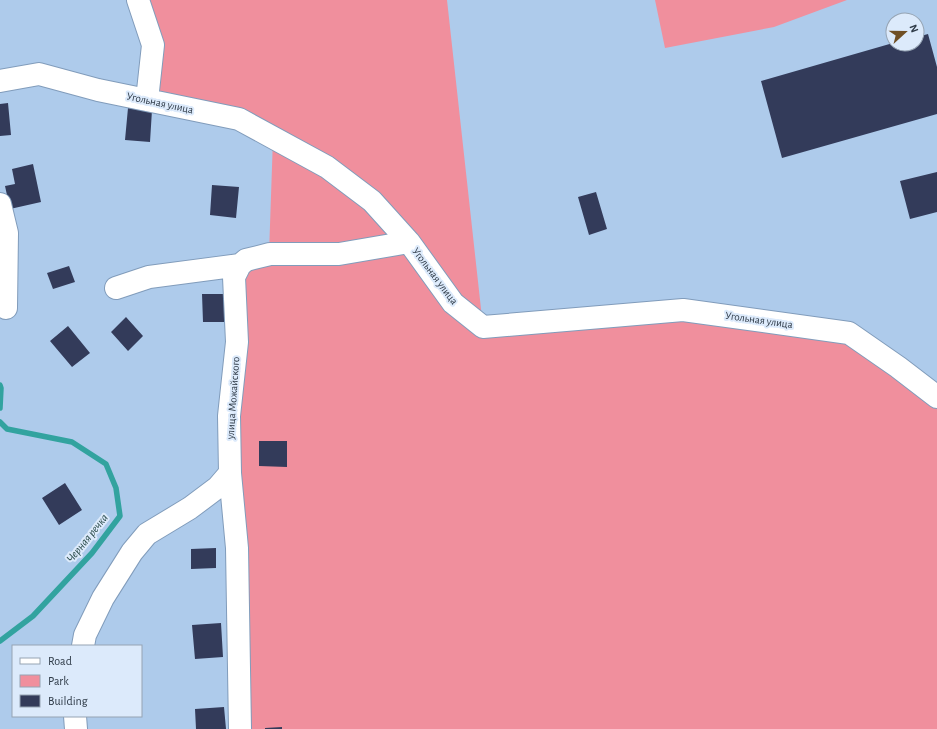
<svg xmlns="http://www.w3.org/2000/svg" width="937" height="729" font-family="'Alegreya Sans',sans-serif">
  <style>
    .green { fill: #f08f9d }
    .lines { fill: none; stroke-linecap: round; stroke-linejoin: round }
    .stream { stroke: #32a39f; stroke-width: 5.5 }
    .building { fill: #333b5a }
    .minor-casing { stroke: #819cbb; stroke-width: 24 }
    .minor { stroke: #fff; stroke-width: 22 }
    .labels { text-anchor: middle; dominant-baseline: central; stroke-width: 4; stroke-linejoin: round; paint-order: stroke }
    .street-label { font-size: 11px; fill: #2e3a47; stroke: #dceafb }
    .water-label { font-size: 12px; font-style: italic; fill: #294a48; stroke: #dceafb }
  </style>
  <rect width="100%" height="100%" fill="#aecbeb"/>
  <path class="green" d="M138 0H447L483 327 683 310 849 333 937 397V729H240L234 277 269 254 273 138 147 100Z
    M655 0H847L774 27 665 48Z"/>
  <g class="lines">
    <path class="stream" d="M0 385 1 388 0 408
      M0 422 7 429 72 442 106 464 116 488 120 516 92 553 33 616 0 641"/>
  </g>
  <path class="building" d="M928 34 937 67V114L782 158 761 81 893 43 917 44V37Z
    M8 103 11 135 0 136V104Z
    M128 108 152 110 150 142 125 140Z
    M33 164 41 202 10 209 5 186 15 184 12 169Z
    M937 172V212L910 219 900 181Z
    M212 185 239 187 236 218 210 215Z
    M596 192 607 229 589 235 578 197Z
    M69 266 75 282 53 289 47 273Z
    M202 294H224V322H203Z
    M126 317 143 336 128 351 111 332Z
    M68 326 90 353 72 367 50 341Z
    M259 441H287V467L259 466Z
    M65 483 82 510 59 525 42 498Z
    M216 548V568L191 569V549Z
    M221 623 223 657 195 659 192 625Z
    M224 707 226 729H196L195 709Z
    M282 727V729H265V728Z"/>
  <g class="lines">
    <g class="minor-casing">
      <path id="minor" d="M138 0 153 45 147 100
        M0 81 39 74 98 90 239 119 327 167 372 201 409 242 453 303 483 327 683 310 849 333 898 367 937 397
        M0 204 7 233 6 308
        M116 288 149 277 240 265
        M83 646 85 635 103 598 132 552 147 534 190 508 218 487 230 473
        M75 716 76 729
        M240 729 237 548 230 473 229 416 237 342 234 277 240 265 246 260 270 254H339L409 242"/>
    </g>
    <use href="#minor" class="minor"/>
  </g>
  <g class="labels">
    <g class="street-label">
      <text transform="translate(160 103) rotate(12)">Угольная улица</text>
      <text transform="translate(435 276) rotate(53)">Угольная улица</text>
      <text transform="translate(759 320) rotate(8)">Угольная улица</text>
      <text transform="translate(233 398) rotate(-86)">улица Можайского</text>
    </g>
    <g class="water-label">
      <text transform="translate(87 538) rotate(-51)">Черная речка</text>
    </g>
  </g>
  <rect x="12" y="645" width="130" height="72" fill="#dceafb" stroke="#96a4b3"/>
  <rect x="20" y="658" width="20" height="6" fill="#ffffff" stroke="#96a4b3"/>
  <text x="48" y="665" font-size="12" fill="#2e3a47">Road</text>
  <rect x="20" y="675" width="20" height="12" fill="#f08f9d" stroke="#96a4b3"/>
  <text x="48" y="685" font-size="12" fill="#2e3a47">Park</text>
  <rect x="20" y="695" width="20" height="12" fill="#333b5a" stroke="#96a4b3"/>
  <text x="48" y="705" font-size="12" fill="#2e3a47">Building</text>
  <g transform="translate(905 32) rotate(69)"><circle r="19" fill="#dceafb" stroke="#96a4b3"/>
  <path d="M0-3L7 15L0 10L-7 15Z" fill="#6f4f25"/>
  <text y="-6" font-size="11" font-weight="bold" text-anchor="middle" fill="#2e3a47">N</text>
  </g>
</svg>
